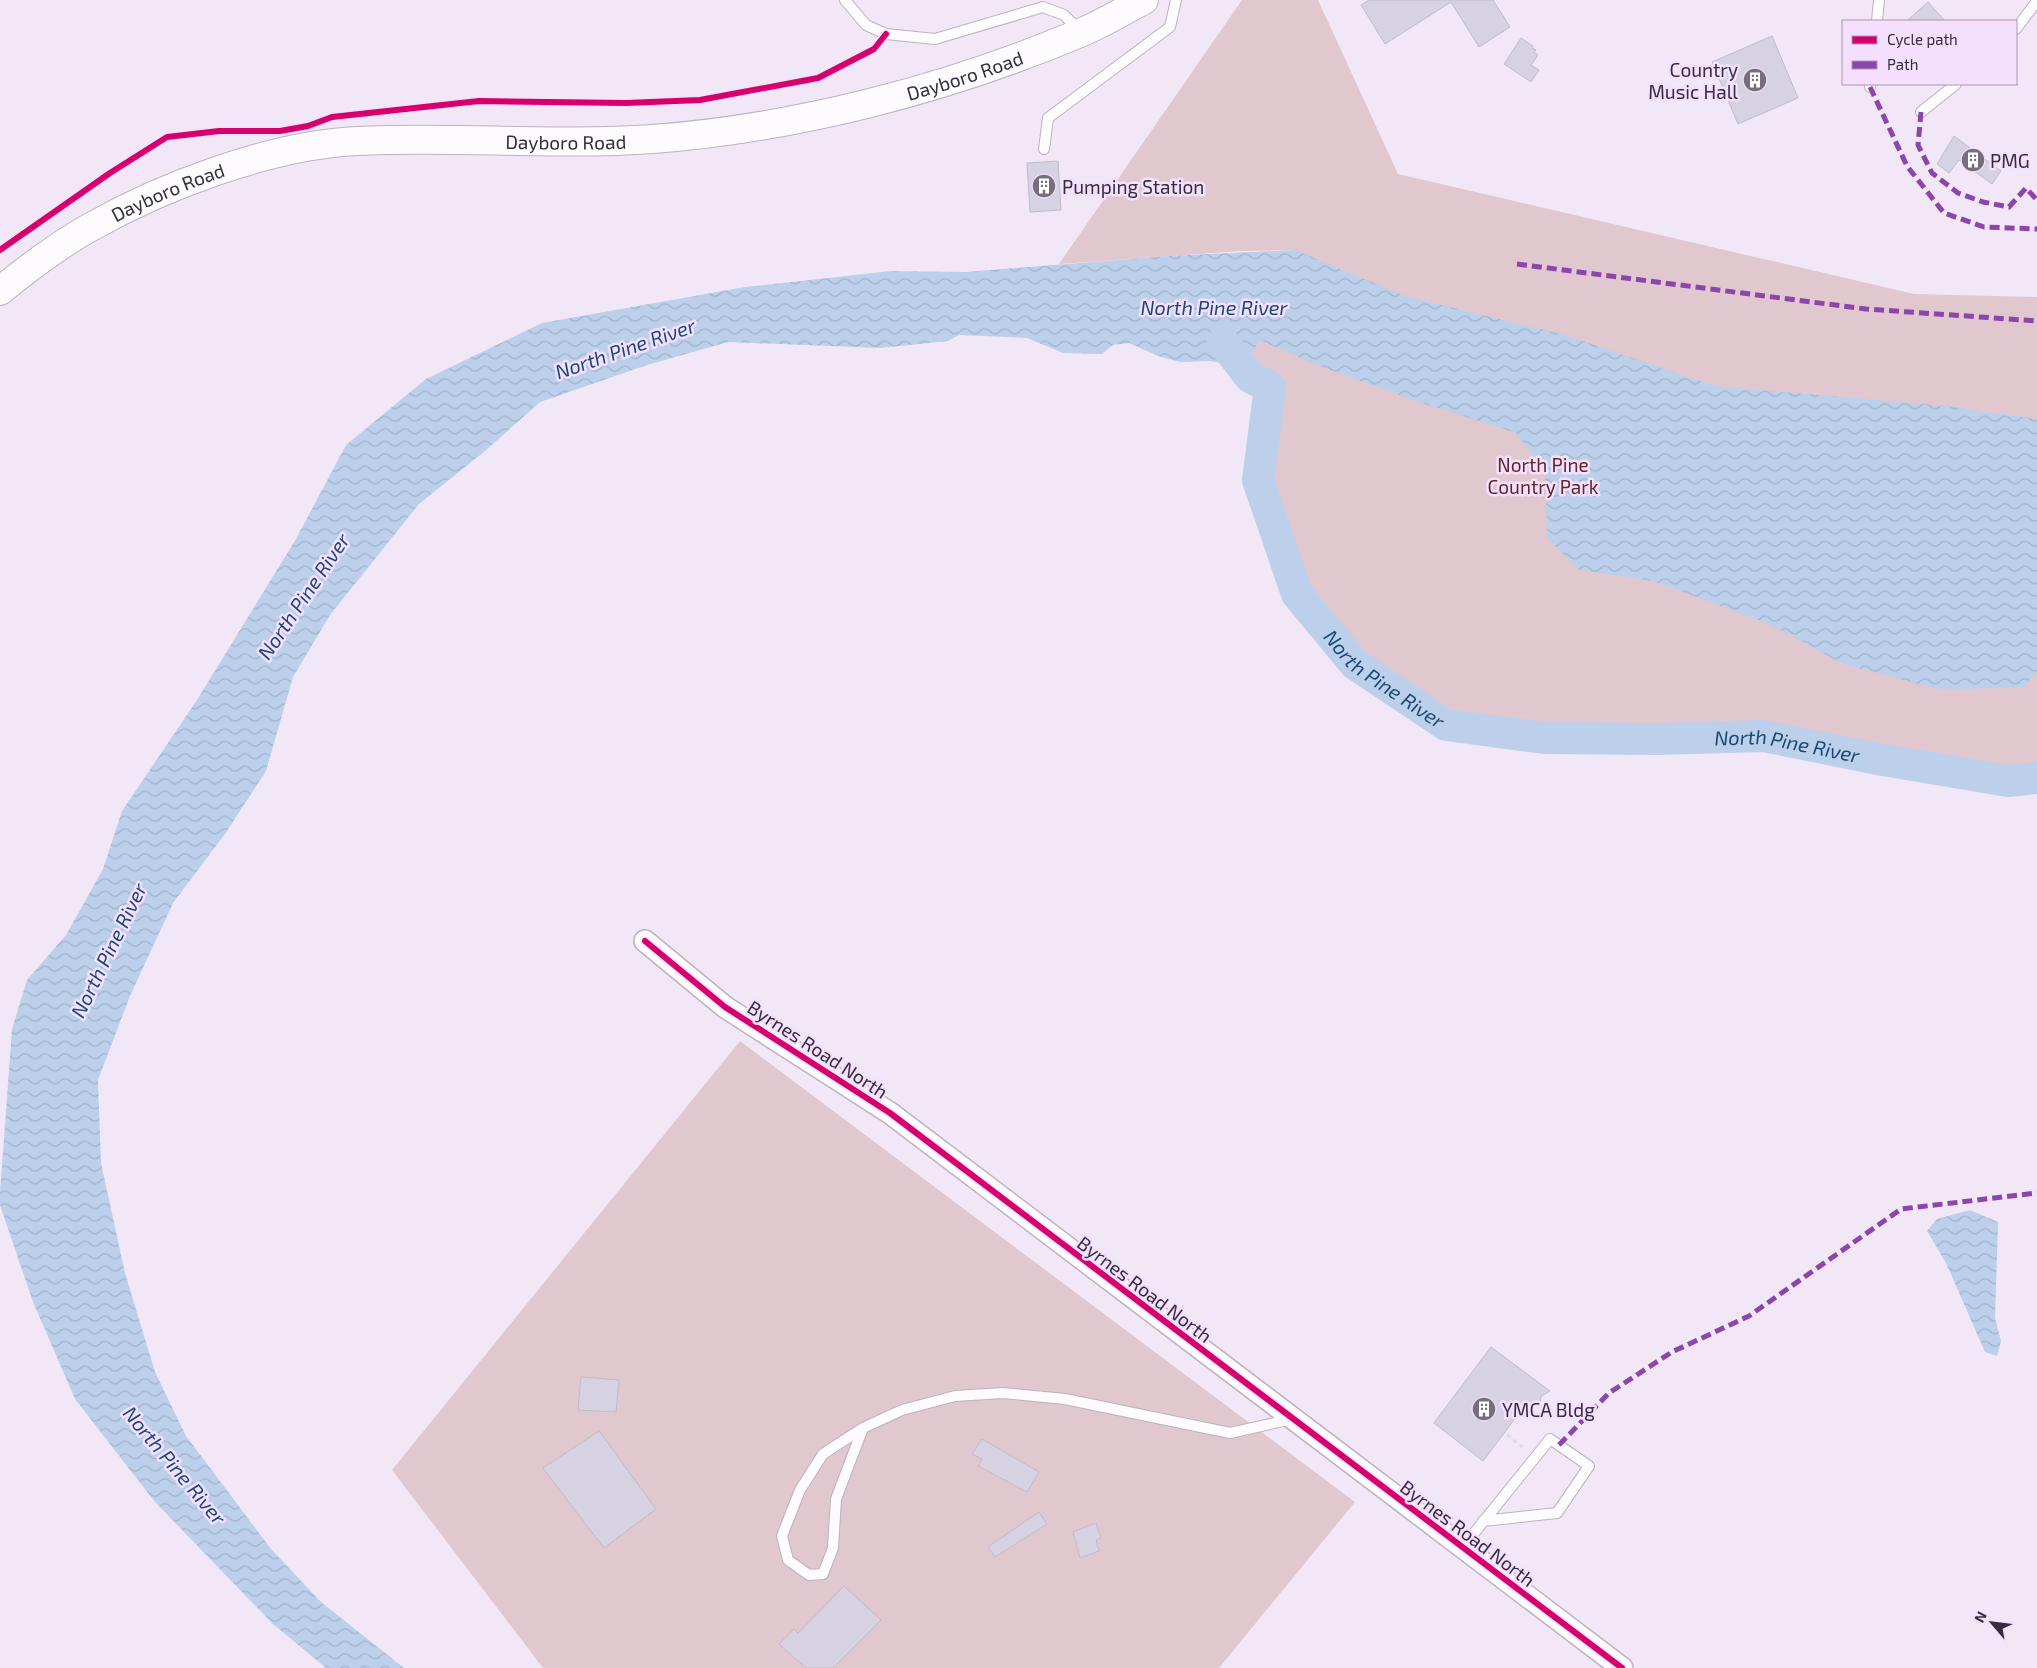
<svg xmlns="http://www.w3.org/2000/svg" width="2037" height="1668" font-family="'Exo 2',sans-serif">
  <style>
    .green { fill: #e1c8ce }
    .water { fill: url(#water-waves) }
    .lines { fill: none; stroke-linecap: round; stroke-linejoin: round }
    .river { stroke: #bcd0eb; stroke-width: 32 }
    .building { fill: #d6d2e2; stroke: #c0bcc9 }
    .service-casing { stroke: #bbb3bf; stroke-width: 12 }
    .minor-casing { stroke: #bbb3bf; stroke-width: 24 }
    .primary-casing { stroke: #bbb3bf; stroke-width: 30 }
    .path { stroke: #dedadf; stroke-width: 3; stroke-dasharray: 4 4; stroke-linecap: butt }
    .service { stroke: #fdfbfe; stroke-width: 10 }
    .minor { stroke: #fdfbfe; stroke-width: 21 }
    .primary { stroke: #fdfbfe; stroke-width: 28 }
    .quiet { stroke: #8e44ad; stroke-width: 5; stroke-dasharray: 10 5; stroke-linecap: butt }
    .cycleway-casing { stroke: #f4e0fe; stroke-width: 9 }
    .cycleway { stroke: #d6006c; stroke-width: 6 }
    .labels { text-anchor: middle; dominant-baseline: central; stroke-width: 5; stroke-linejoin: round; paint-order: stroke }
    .poi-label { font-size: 19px; fill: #352d39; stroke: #f4e0fe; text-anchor: start }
    .street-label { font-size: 19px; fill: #352d39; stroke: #f4e0fe }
    .park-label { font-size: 19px; fill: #622627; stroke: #f4e0fe }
    .water-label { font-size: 20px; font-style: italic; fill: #194a73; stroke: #f4e0fe }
  </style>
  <defs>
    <pattern id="water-waves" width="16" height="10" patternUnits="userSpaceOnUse" patternTransform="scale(1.25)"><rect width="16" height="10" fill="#bcd0eb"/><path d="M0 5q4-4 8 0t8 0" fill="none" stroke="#a2b3ca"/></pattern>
  </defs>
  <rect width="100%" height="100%" fill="#f2e7f7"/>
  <path class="green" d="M1242 0H1318L1398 174 1914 294 2037 297V778L2008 781 1883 760 1764 736 1657 739 1545 738 1446 725 1355 664 1297 594 1258 480 1270 387 1250 377 1240 363 1295 250 1241 251 1059 264Z
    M740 1041 1355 1502 1219 1668H543L392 1470Z"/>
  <path class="water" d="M1295 250 1405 296 1565 335 1715 386 1947 406 2037 419V671L2024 687 1942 690 1843 664 1769 624 1653 581 1579 570 1547 538 1545 474 1516 433 1419 402 1311 363 1260 340 1247 360 1250 377 1230 364 1209 361 1180 362 1158 356 1129 343 1113 345 1102 354 1063 353 1027 338 959 335 948 341 880 348 728 342 647 365 540 402 485 451 419 504 330 615 293 677 266 771 225 834 173 903 130 996 98 1080 101 1163 125 1273 155 1372 186 1436 271 1549 321 1602 404 1668H326L273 1624 155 1502 75 1399 33 1302 0 1205V1193L12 1029 27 980 66 935 103 869 122 811 197 700 296 539 346 445 426 379 542 323 745 287 891 271 965 272 1168 256Z
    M1970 1210 1998 1222 1995 1318 2001 1341 1997 1356 1985 1352 1946 1263 1927 1231 1937 1219Z"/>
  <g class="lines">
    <path class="river" id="s1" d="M1223 342 1250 377 1270 387 1258 480 1297 594 1355 664 1446 725 1545 738 1657 739 1764 736 1883 760 2008 781 2037 778"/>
  </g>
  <path class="building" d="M1369 0H1493L1510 27 1479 47 1451 2 1385 44 1361 5Z
    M1928 2 1945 21H1907Z
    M1772 36 1798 98 1738 124 1712 62Z
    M1521 38 1533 46 1532 48 1536 50 1534 52 1538 55 1531 65 1539 70 1531 82 1504 64Z
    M1954 136 2001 171 1992 184 1959 160 1949 173 1937 164Z
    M1058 161 1061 210 1030 212 1027 163Z
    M1491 1347 1550 1391 1541 1396 1540 1407 1526 1404 1483 1461 1434 1423Z
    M581 1377 619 1380 616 1412 578 1410Z
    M599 1431 656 1509 604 1548 543 1468Z
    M982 1439 1039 1472 1027 1492 978 1466 982 1459 972 1454Z
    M1039 1512 1047 1524 995 1557 988 1547Z
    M1096 1523 1101 1538 1096 1540 1099 1551 1080 1558 1073 1532Z
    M844 1586 881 1620 833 1668H806L779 1644 794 1629 798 1633Z"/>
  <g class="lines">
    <g class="service-casing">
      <path id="service" d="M845 0 866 25 886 34 935 39 1043 7 1064 15 1079 30
        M1877 21 1879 0
        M2016 29 2037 1
        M1870 87V84
        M1921 112 1956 84
        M1044 149 1048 118 1170 27 1176 0
        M863 1428 836 1499 833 1548 823 1574 809 1575 788 1560 782 1536 800 1490 823 1454 863 1428 902 1410 955 1396 1003 1393 1065 1399 1230 1433 1292 1419
        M1462 1548 1550 1439 1589 1466 1557 1513 1483 1521"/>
    </g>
    <g class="minor-casing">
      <path id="minor" d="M645 941 725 1007 890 1113 1622 1668"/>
    </g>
    <g class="primary-casing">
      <g id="primary">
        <path id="s2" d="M0 291C28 268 57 246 89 228 163 186 271 145 357 141 456 136 555 146 653 139 797 128 947 89 1080 33 1102 24 1123 11 1144 0"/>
      </g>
    </g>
    <path class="path" d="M1507 1435 1525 1449"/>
    <use href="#service" class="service"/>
    <use href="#minor" class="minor"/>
    <use href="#primary" class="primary"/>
    <path class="quiet" d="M1870 87 1907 166 1944 213 1984 227 2037 229
      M1921 112 1918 145 1932 173 1958 193 1983 202 2009 207 2026 188 2037 200
      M1517 264 1866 309 2037 321
      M1559 1445 1609 1393 1672 1352 1749 1316 1901 1209 2037 1193"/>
    <g class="cycleway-casing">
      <path id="cycleway" d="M0 250 110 173 167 137 219 131H280L308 126 332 117 479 101 626 103 700 100 818 78 874 49 886 34
        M645 941 725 1007 890 1113 1622 1668"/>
    </g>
    <use href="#cycleway" class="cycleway"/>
  </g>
  <defs>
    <g id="building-disc" transform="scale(1.25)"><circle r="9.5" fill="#776e7c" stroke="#f4e0fe"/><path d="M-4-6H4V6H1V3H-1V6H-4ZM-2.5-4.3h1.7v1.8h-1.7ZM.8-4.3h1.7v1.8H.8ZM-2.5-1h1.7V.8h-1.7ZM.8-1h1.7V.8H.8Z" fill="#fff"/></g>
  </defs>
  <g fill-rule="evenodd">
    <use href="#building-disc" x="1755" y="80"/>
    <use href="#building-disc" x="1973" y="160"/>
    <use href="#building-disc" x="1044" y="186"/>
    <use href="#building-disc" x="1484" y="1409"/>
  </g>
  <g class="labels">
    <g class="poi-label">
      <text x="1738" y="69" text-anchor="end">Country<tspan x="1738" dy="22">Music Hall</tspan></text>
      <text x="1990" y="160">PMG</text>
      <text x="1062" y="186">Pumping Station</text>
      <text x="1502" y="1409">YMCA Bldg</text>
    </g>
    <g class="street-label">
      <text stroke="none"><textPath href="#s2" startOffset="1008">Dayboro Road</textPath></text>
      <text stroke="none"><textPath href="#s2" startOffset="602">Dayboro Road</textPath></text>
      <text stroke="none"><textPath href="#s2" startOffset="196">Dayboro Road</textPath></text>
      <text transform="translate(818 1049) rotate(33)">Byrnes Road North</text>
      <text transform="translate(1145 1289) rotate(37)">Byrnes Road North</text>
      <text transform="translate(1468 1533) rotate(37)">Byrnes Road North</text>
    </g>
    <g class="park-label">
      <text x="1543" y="464">North Pine<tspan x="1543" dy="22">Country Park</tspan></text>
    </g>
    <g class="water-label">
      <text x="1214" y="307">North Pine River</text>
      <text transform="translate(625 348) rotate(-19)">North Pine River</text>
      <text transform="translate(303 596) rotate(-56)">North Pine River</text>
      <text stroke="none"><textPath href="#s1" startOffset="404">North Pine River</textPath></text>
      <text stroke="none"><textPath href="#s1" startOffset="824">North Pine River</textPath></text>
      <text transform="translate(108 950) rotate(-64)">North Pine River</text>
      <text transform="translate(175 1465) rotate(50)">North Pine River</text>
    </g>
  </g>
  <rect x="1842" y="20" width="175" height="65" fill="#f4e0fe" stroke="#a898af"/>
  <rect x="1852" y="36" width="25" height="8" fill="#d6006c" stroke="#a898af"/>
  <text x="1887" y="45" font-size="15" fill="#352d39">Cycle path</text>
  <rect x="1852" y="61" width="25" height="8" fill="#8e44ad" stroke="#a898af"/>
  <text x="1887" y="70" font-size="15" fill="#352d39">Path</text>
  <g transform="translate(1992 1623) rotate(298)" stroke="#f4e0fe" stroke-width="4" paint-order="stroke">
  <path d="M0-4L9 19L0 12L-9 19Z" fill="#352d39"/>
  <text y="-8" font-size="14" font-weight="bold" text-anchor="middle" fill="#352d39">N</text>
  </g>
</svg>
